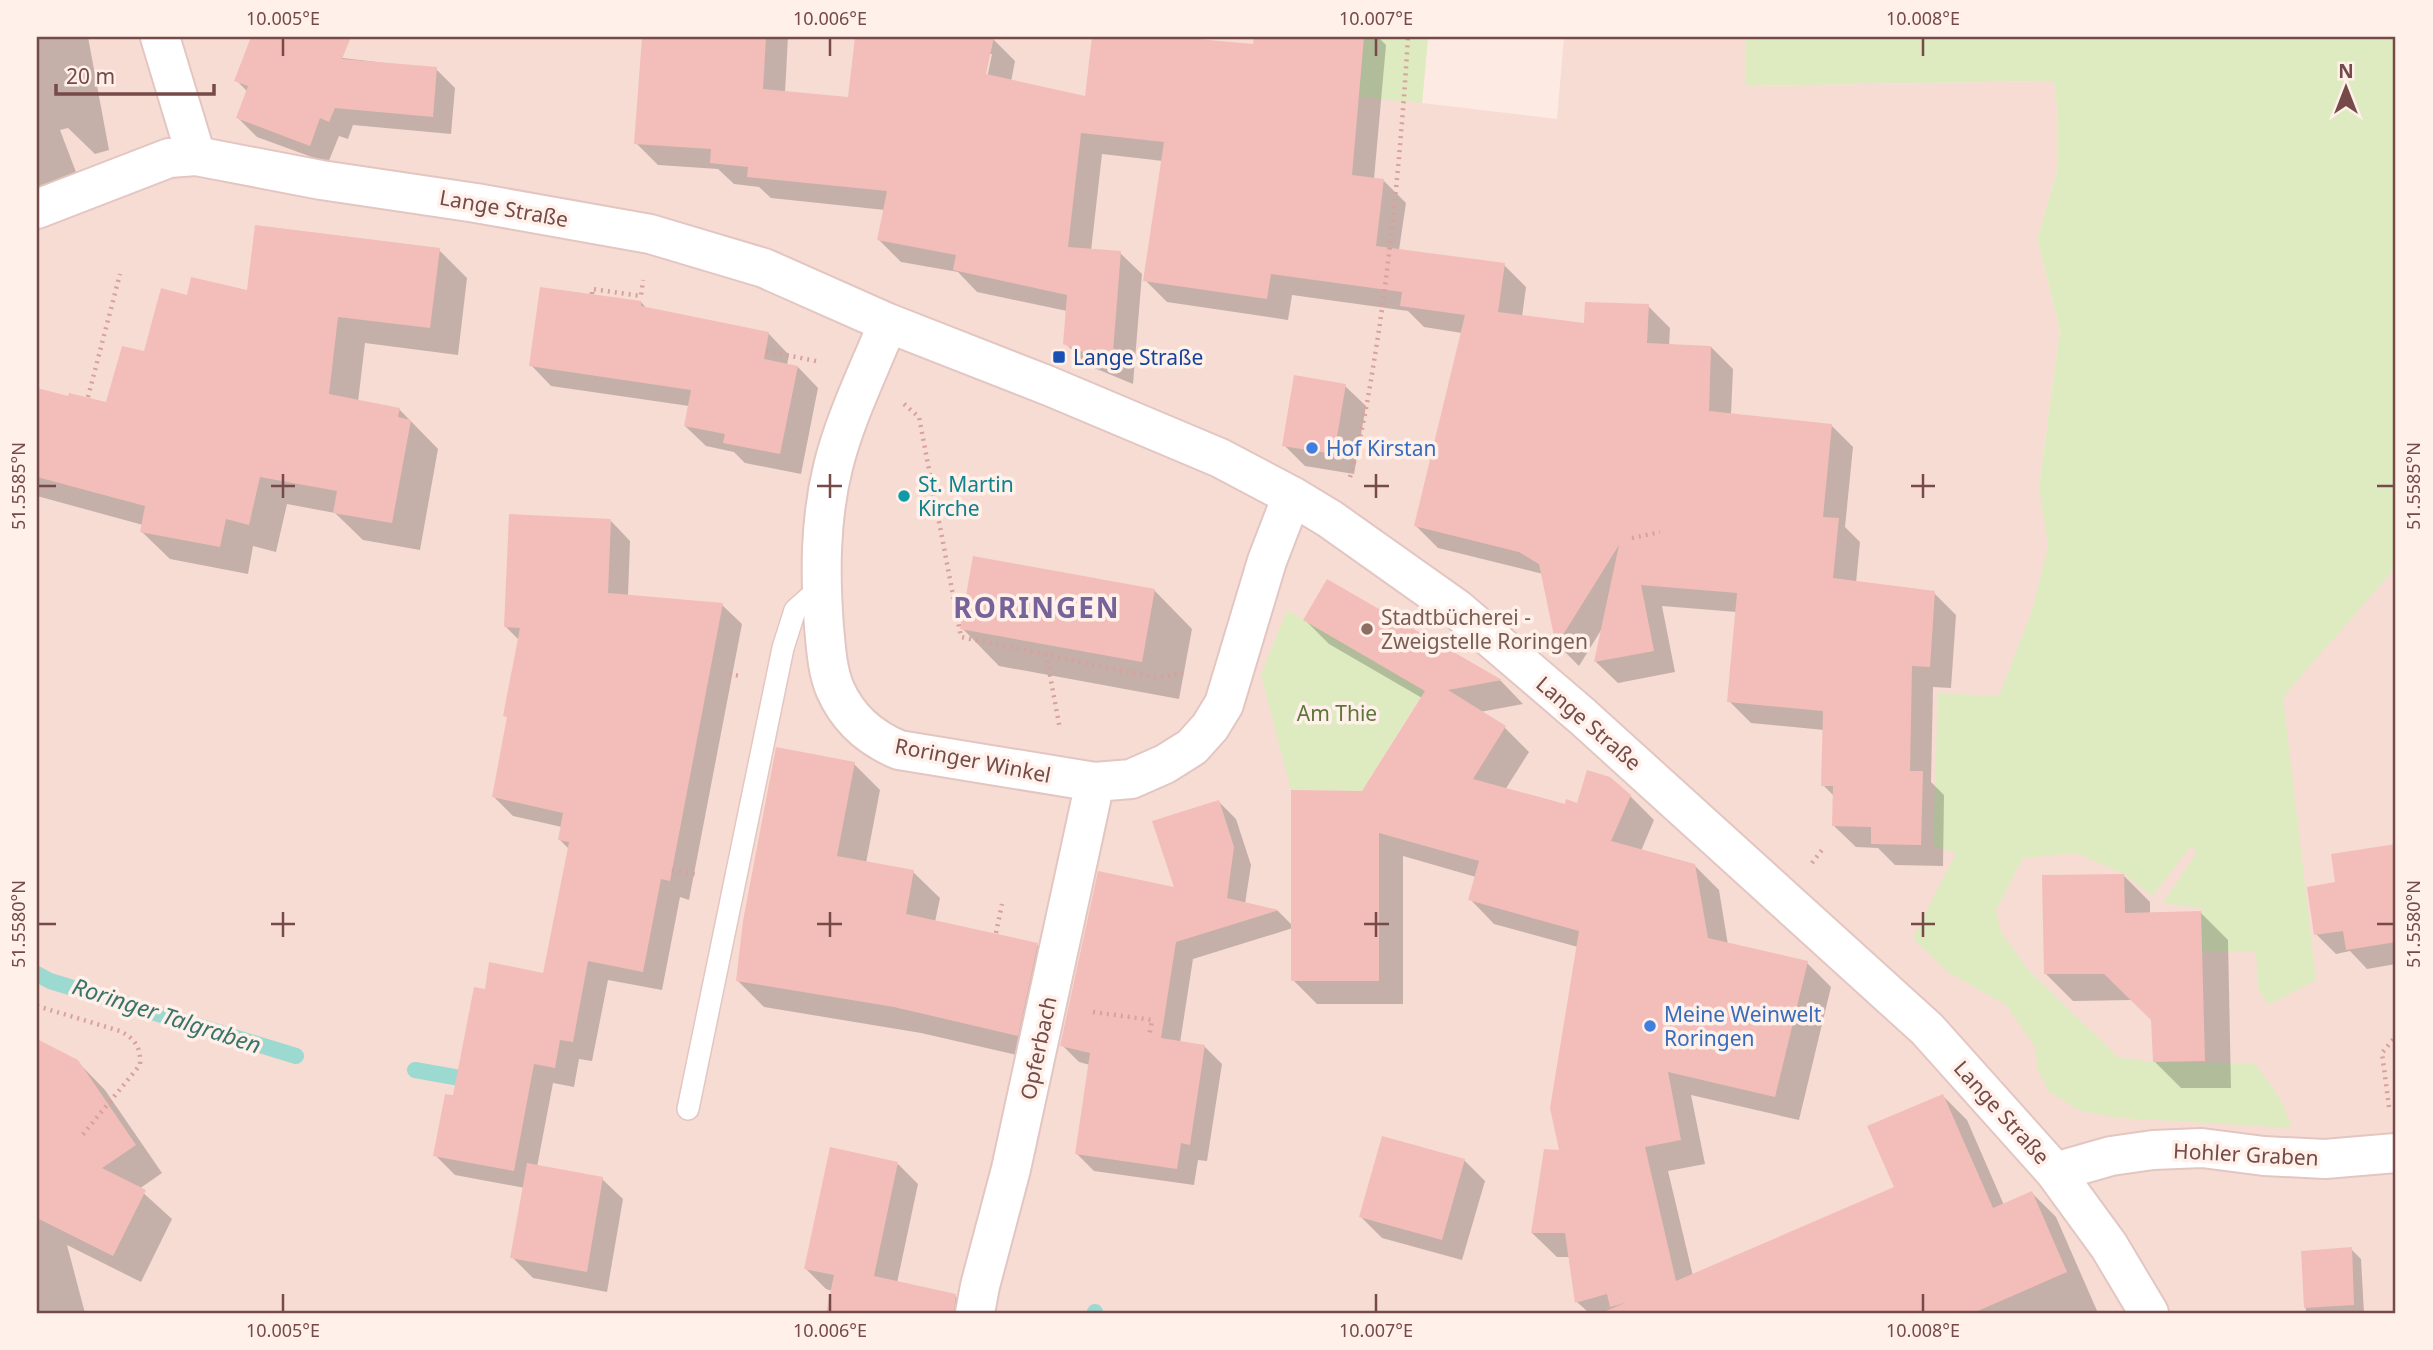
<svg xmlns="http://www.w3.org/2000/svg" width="2433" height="1350" font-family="'Noto Sans',sans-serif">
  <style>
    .residential { fill: #f7dcd4 }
    .green { fill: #deebc1 }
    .shadow { fill: #0003; fill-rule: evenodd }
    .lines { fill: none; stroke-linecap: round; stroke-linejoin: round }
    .stream { stroke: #9cd9d0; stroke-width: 16 }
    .building { fill: #f3beb9 }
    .lane-casing { stroke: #e3c6c1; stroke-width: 24 }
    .street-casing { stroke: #e3c6c1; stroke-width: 42 }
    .path { stroke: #d8a19c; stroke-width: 4.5; stroke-dasharray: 2 5; stroke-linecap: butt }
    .lane { stroke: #fff; stroke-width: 21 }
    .street { stroke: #fff; stroke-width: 38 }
    .ticks { fill: none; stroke: #754a48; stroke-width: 2.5 }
    .transit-dot { fill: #1a4fb4; stroke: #fff0e9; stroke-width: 2.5 }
    .shop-dot { fill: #3f7fe0; stroke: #fff0e9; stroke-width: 2.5 }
    .culture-dot { fill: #0f9aa8; stroke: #fff0e9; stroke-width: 2.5 }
    .education-dot { fill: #8d6e63; stroke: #fff0e9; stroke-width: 2.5 }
    .labels { text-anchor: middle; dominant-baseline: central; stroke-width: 7; stroke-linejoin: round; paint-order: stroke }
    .street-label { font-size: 21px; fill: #754a48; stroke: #fff0e9 }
    .transit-label { font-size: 21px; fill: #164399; stroke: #fff0e9; text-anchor: start }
    .shop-label { font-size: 21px; fill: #366cbe; stroke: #fff0e9; text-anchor: start }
    .culture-label { font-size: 21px; fill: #0d838f; stroke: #fff0e9; text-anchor: start }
    .education-label { font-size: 21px; fill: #785e54; stroke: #fff0e9; text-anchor: start }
    .park-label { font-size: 21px; fill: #5f753d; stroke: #fff0e9 }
    .water-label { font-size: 23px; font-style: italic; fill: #39746c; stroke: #fff0e9 }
    .district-label { font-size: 28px; font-weight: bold; letter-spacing: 2px; fill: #766399; stroke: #fff0e9 }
    .neatline { fill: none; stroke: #754a48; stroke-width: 2.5 }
    .ticks-label { font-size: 18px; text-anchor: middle; fill: #754a48 }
  </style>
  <rect width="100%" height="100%" fill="#fdeae2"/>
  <path class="residential" d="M37 37H1428L1422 103 1557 119 1564 37H1746L1747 86 2054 81 2058 118V168L2037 239 2060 330 2039 486 2387 577 2396 567V1313H37Z"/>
  <path class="green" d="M1364 37H1428L1422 103 1359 97Z
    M1746 37H2396V567L2283 697 2316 980 2268 1005 2258 988 2256 951 2202 952 2201 908 2163 903 2197 852 2191 846 2152 896 2124 874 2076 853 2023 858 1996 910 2001 932 2029 971 2118 1057 2153 1062 2255 1063 2280 1098 2292 1128 2120 1118 2081 1111 2049 1092 2038 1070 2035 1047 2006 1005 1948 972 1913 938 1956 853 1933 846 1938 693 1999 696 2032 611 2048 547 2039 486 2060 330 2037 239 2058 168V118L2054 81 1746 86Z
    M1287 610 1424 691 1362 791 1291 790 1261 675Z"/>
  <path class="shadow" d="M37 37H88L109 150 95 154 68 128 60 130 87 201 37 222Z
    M643 37H788L785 93 849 98 857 37H986L993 39 1015 61 1011 82 1086 98 1093 37H1172L1255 46 1256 37H1378L1386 45 1374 179 1384 181 1406 203 1399 250 1504 265 1526 287 1522 317 1585 325 1648 306 1670 328 1669 346 1711 347 1733 369 1731 415 1831 425 1853 447 1845 527 1860 542 1856 583 1934 593 1956 615 1951 688 1933 687 1931 782 1944 795 1943 866 1895 865 1878 848 1856 847 1834 826 1835 797 1823 785 1824 730 1751 723 1729 701 1737 612 1662 606 1675 672 1618 683 1596 662 1603 627 1579 666 1558 645 1543 574 1438 548 1416 526 1462 333 1424 327 1408 311 1292 295 1288 320 1167 302 1145 280 1163 161 1102 154 1091 251 1120 253 1142 274 1133 384 1087 365 1065 343 1067 311 977 292 958 272 901 262 879 240 885 210 771 198 759 187 734 184 718 169 658 165 636 143ZM989 54H992L986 83H983Z
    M249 47 436 69 455 88 451 134 353 125 348 139 339 136 328 163 257 137 238 118 248 92 236 80Z
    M439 250 467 278 458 355 365 343 358 402 399 409 438 449 420 550 363 540 335 513 287 504 276 552 253 546 248 574 170 559 142 532 143 525 37 496V390L69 399 108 404 188 297 248 292Z
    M641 302 647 309 769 334 789 355 787 365 798 367 818 388 801 474 745 463 734 452 706 446 685 426 689 406 551 386 531 365Z
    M1345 386 1366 406 1354 474 1305 466 1284 445Z
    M611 521 630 541 628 596 722 605 742 624 689 900 680 897 662 990 608 980 592 1061 579 1059 574 1087 553 1083 537 1167 602 1179 623 1199 607 1292 533 1278 512 1257 525 1188 455 1175 435 1155 455 1097 545 975 569 849 560 840 562 827 513 816 494 797 509 719 505 715 519 640 505 626Z
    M1328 581 1501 681 1523 704 1480 712 1505 728 1529 752 1505 790 1566 806 1630 796 1654 820 1641 851 1694 865 1719 890 1728 945 1807 963 1831 987 1799 1120 1691 1095 1705 1164 1668 1171 1693 1276 1896 1188 1943 1096 1967 1120 2004 1205 2032 1193 2056 1217 2098 1313H1589L1577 1302 1570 1257H1557L1532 1233 1561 1152 1578 947 1494 924 1470 899 1476 877 1403 856V1004H1317L1293 980V928L1193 959 1180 1043 1204 1046 1222 1064 1207 1161 1198 1160 1194 1185 1094 1171 1077 1154 1090 1065 1079 1062 1062 1045 1176 889 1219 802 1236 819 1251 865 1245 904 1278 911 1293 926 1363 793 1422 698 1329 644 1305 620Z
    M1155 591 1192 629 1179 699 999 666 962 628Z
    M854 764 880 790 866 863 913 872 940 898 935 922 1037 945 1063 971 1043 1061 921 1033 764 1007 738 981Z
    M2396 846V964L2367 969 2350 951 2336 954 2316 934 2337 884 2333 856Z
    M2123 875 2150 902V914L2201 913 2228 940 2231 1088H2181L2154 1061 2153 1020 2132 1000 2073 1001 2046 974Z
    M40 1043 77 1061 105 1090 162 1173 139 1189 172 1219 141 1282 67 1245 85 1313H37V1048Z
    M1464 1160 1485 1181 1462 1260 1382 1238 1361 1217Z
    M898 1164 918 1184 897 1283 955 1296 973 1313H828L832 1291 826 1289 806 1269Z
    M2351 1249 2361 1259 2364 1313H2306L2303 1252Z"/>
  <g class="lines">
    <path class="stream" d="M37 974 50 981 296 1056
      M415 1070 477 1081
      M1095 1312V1313"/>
  </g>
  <path class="building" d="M251 37H351L342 59 437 67 433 117 335 108 329 122 320 118 310 146 236 118 248 86 234 81Z
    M642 37H766L763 89 848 97 855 37H994L986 74 1085 96 1092 37H1176L1253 44 1254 37H1364L1352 175 1384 179 1376 246 1505 263 1498 312 1584 323 1585 302 1649 304 1647 343 1711 346 1709 411 1832 424 1823 517 1839 518 1833 578 1935 591 1930 667 1912 666 1910 771H1923L1921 845 1871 844V827L1832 826 1833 786H1821L1823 711 1727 702 1737 593 1641 585 1654 651 1594 662 1619 545 1556 646 1539 564 1519 552 1414 526 1465 315 1400 306 1402 292 1271 274 1267 299 1143 281 1164 142 1081 133 1068 247 1121 251 1112 364 1063 344 1067 295 953 270 956 255 877 240 887 191 747 177 748 167 710 163 711 149 634 144Z
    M255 225 440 248 430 328 338 317 329 394 400 408 398 417 411 420 392 523 333 513 337 491 260 477 249 525 226 519 220 547 140 532 145 506 37 477V388L68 396 69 393 106 402 122 346 144 351 161 288 187 295 191 277 247 290Z
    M540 287 641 301V306L769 332 764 359 798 366 780 454 723 443 725 434 684 426 691 390 529 366Z
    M1294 375 1346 384 1334 454 1282 446Z
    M509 514 611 519 608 593 723 603 670 881 661 879 643 972 588 961 573 1042 560 1040 555 1068 534 1064 514 1171 433 1156 445 1094 453 1095 474 987 485 989 489 962 543 973 569 842 558 840 563 813 492 797 507 717 503 716 520 628 504 627Z
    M973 556 1155 589 1142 662 960 629Z
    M1327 579 1502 680 1448 690 1506 726 1473 779 1565 804 1566 799 1577 803 1587 770 1610 777 1631 795 1611 841 1695 864 1708 938 1808 961 1775 1097 1668 1072 1681 1140 1645 1147 1676 1281 1894 1187 1867 1126 1943 1094 1993 1208 2032 1191 2067 1272 1973 1313H1601L1625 1303 1610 1307 1607 1294 1575 1303 1565 1233H1531L1544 1149 1559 1150 1550 1108 1579 931 1468 900 1479 861 1379 833V981H1291V790L1362 791 1425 691 1303 620Z
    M776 747 855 762 837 856 914 870 906 914 1038 943 1018 1036 894 1007 736 981 743 921Z
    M1219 800 1234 847 1227 898 1279 910 1176 942 1161 1038 1205 1045 1190 1145 1181 1143 1177 1169 1075 1154 1090 1053 1060 1046 1098 871 1174 887 1152 821Z
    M2396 844V942L2346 950 2343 931 2314 935 2307 887 2335 882 2331 854Z
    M2124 874 2125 913 2201 911 2205 1061 2153 1062 2151 1020 2104 974H2044L2042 875Z
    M37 1039 78 1060 136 1145 102 1168 146 1190 113 1256 37 1218Z
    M1382 1136 1465 1159 1442 1240 1359 1217Z
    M830 1147 898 1162 874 1276 956 1294 954 1313H826L834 1275 804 1269Z
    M527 1163 603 1177 587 1272 510 1258Z
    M2352 1247 2354 1305 2304 1308 2301 1251Z"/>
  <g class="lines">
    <g class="lane-casing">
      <path id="lane" d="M688 1109 783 648 795 610 821 587"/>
    </g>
    <g class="street-casing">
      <path id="street" d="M160 37 196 156
        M37 209 169 158 196 156 321 180 476 203 650 234 764 268 888 323 1049 386 1220 458 1292 496 1330 519 1457 609 1582 716 1927 1029 2055 1172 2109 1246 2149 1313
        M888 323C869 370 845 418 833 467 820 520 820 573 824 627 826 647 827 670 835 689 848 719 870 738 899 750L1095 782 1131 779 1165 764 1192 747 1210 727 1224 704 1267 561 1292 496
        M2055 1172 2111 1156 2153 1150 2202 1148 2264 1156 2325 1159 2396 1153
        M975 1313 980 1286 1011 1169 1095 782"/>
    </g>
    <path class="path" d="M592 294V289L641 296 643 280
      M766 351 821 362
      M88 397 120 274
      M904 404 919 417 961 637 1157 678 1183 673
      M1350 477C1364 429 1371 380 1379 330 1393 233 1402 135 1408 37
      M1632 538 1660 532
      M1046 654 1060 729
      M729 674 740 676
      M1812 863 1822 850
      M672 870 699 875
      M996 933 1002 904
      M37 1006 120 1031C135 1039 141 1047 140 1065L80 1138
      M1093 1012 1152 1020 1149 1037
      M2389 1107 2382 1053 2396 1036"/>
    <use href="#lane" class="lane"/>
    <use href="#street" class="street"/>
  </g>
  <path class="ticks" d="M283 38V56M830 38V56M1376 38V56M1923 38V56M283 474V498M830 474V498M1376 474V498M1923 474V498M38 486H56M271 486H295M817 486H842M1364 486H1389M1911 486H1935M2377 486H2394M283 912V937M830 912V937M1376 912V937M1923 912V937M38 924H56M271 924H295M817 924H842M1364 924H1389M1911 924H1935M2377 924H2394M283 1294V1312M830 1294V1312M1376 1294V1312M1923 1294V1312"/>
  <rect class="transit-dot" x="1052" y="350" width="14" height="14" rx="3.5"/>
  <g class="shop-dot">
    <circle cx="1312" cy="448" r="7"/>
    <circle cx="1650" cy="1026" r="7"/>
  </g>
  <circle class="culture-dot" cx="904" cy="496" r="7"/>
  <circle class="education-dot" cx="1367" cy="629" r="7"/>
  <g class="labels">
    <g class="street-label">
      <text transform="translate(504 208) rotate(10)">Lange Straße</text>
      <text transform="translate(1589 723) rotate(41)">Lange Straße</text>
      <text transform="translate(973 760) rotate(11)">Roringer Winkel</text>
      <text transform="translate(1038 1048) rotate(-78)">Opferbach</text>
      <text transform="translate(2002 1112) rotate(48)">Lange Straße</text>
      <text transform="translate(2246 1154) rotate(3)">Hohler Graben</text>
    </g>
    <g class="transit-label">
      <text x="1073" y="357">Lange Straße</text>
    </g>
    <g class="shop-label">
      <text x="1326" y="448">Hof Kirstan</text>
      <text x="1664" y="1014">Meine Weinwelt<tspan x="1664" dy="24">Roringen</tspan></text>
    </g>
    <g class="culture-label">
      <text x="918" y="484">St. Martin<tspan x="918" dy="24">Kirche</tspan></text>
    </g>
    <g class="education-label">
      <text x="1381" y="617">Stadtbücherei -<tspan x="1381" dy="24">Zweigstelle Roringen</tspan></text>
    </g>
    <g class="park-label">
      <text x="1337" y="713">Am Thie</text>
    </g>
    <g class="water-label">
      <text transform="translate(167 1015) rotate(18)">Roringer Talgraben</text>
    </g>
    <g class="district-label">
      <text x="1037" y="607">RORINGEN</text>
    </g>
  </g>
  <rect width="2433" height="1350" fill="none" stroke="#fff0e9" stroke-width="77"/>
  <g transform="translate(2346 88)" stroke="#fff0e9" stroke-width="5" paint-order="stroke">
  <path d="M0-5L12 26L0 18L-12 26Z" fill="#754a48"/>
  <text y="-10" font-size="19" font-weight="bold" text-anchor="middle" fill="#754a48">N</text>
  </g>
  <path d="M56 84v10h158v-10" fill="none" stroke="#754a48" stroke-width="3.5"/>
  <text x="66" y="84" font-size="21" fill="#754a48" stroke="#fff0e9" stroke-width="5" paint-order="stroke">20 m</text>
  <rect x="38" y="38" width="2356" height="1274" class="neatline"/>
  <g class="ticks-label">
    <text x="283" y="25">10.005°E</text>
    <text x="830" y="25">10.006°E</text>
    <text x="1376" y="25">10.007°E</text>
    <text x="1923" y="25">10.008°E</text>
    <text transform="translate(19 486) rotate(-90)" y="6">51.5585°N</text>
    <text transform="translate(2414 486) rotate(-90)" y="6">51.5585°N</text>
    <text transform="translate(19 924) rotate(-90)" y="6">51.5580°N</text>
    <text transform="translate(2414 924) rotate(-90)" y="6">51.5580°N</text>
    <text x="283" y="1337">10.005°E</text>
    <text x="830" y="1337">10.006°E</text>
    <text x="1376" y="1337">10.007°E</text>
    <text x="1923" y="1337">10.008°E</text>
  </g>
</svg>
